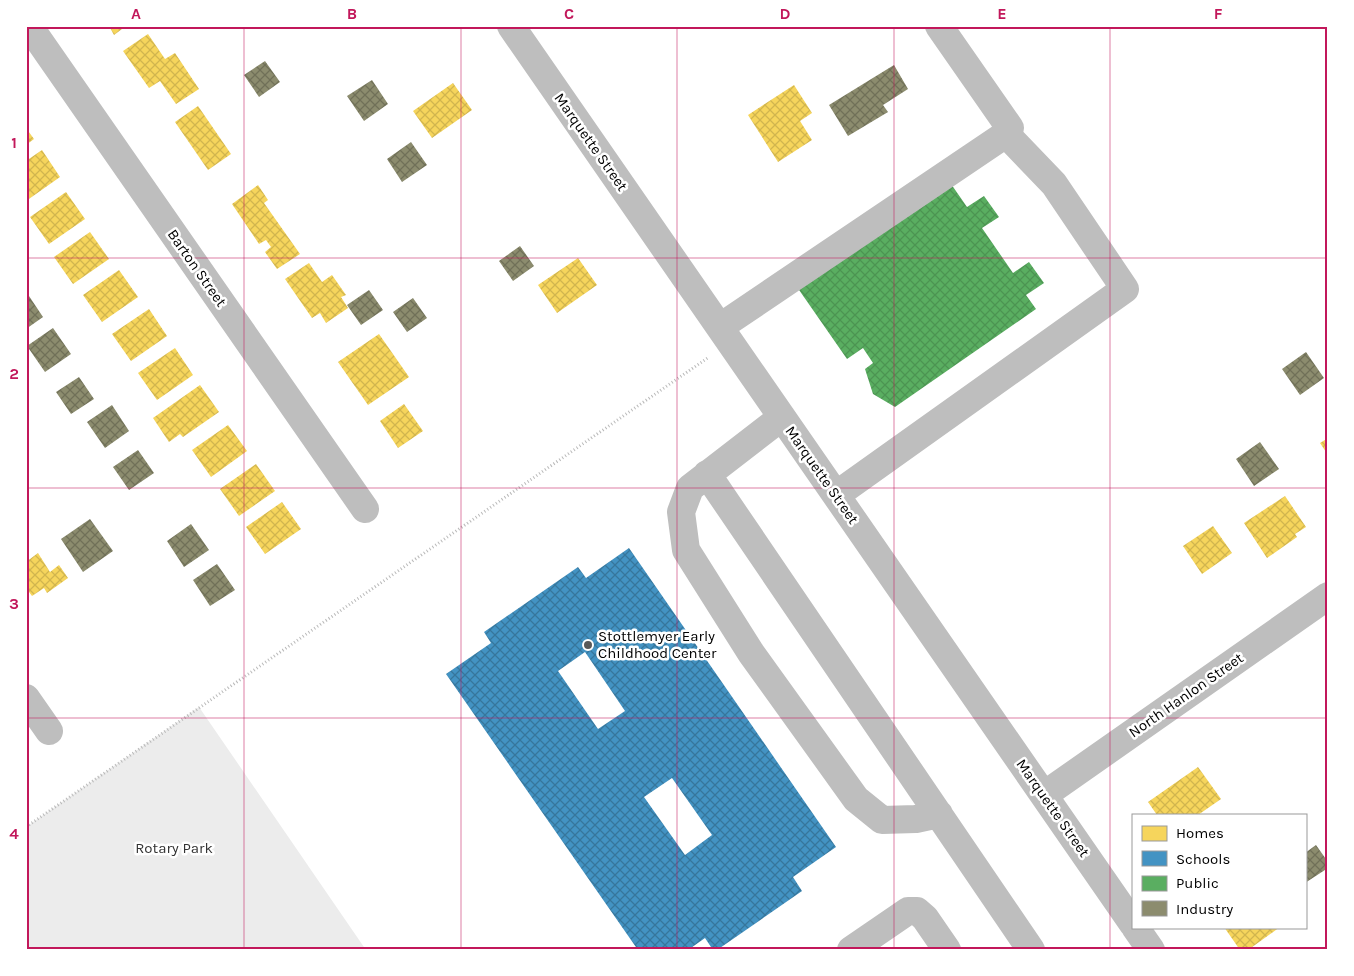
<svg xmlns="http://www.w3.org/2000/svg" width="1354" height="976" font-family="Karla,sans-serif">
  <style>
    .green { fill: #ececec }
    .homes { fill: url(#homes-cross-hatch) }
    .schools { fill: url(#schools-cross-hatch); fill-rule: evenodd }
    .public { fill: url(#public-cross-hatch) }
    .industry { fill: url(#industry-cross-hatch) }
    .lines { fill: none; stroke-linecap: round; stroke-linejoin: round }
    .path { stroke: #b9b9b9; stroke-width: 3; stroke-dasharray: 1 2.5; stroke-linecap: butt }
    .minor { stroke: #bebebe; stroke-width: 28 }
    .grid { fill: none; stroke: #c2185b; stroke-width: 1; stroke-opacity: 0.55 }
    .poi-dot { fill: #595959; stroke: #fff; stroke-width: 2 }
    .labels { text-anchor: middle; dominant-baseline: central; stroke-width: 5; stroke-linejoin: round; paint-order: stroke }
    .street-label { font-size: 15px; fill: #000; stroke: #fff }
    .poi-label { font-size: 15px; fill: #000; stroke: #fff; text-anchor: start }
    .park-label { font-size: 15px; fill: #333; stroke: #fff }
    .neatline { fill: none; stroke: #c2185b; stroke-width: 2 }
    .grid-label { font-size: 16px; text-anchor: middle; font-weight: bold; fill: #c2185b }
  </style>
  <defs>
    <pattern id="homes-cross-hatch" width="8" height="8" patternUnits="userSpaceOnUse" patternTransform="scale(1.25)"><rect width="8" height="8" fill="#f6d55c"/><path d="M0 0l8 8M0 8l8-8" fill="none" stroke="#d1b54e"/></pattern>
    <pattern id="schools-cross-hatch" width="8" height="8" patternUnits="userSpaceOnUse" patternTransform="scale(1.25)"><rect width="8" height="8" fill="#4393c3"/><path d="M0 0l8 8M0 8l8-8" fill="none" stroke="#36769c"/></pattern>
    <pattern id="public-cross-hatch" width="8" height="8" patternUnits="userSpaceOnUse" patternTransform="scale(1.25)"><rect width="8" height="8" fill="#5aae61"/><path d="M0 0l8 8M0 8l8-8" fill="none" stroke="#4c9452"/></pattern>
    <pattern id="industry-cross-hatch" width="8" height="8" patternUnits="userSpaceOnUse" patternTransform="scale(1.25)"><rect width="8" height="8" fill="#8c8c6e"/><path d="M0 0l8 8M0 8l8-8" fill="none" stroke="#707058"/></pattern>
  </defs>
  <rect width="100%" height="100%" fill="#fff"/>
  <path class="green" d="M199 707 366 950H26V827Z"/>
  <path class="homes" d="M109 26H126L114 35Z
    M148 34 165 59 175 53 199 89 176 104 160 81 149 88 123 51Z
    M453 83 472 110 432 138 413 111Z
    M794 85 812 113 800 121 812 140 778 162 748 115Z
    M198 106 231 154 208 170 175 122Z
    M26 128 34 139 26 145Z
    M42 150 60 177 26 201V161Z
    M258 185 268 200 264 203 300 254 277 269 265 252 271 247 266 240 259 244 232 204Z
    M66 192 85 219 49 244 30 217Z
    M90 232 109 259 73 284 54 257Z
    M578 258 597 285 557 313 538 285Z
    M309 263 322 282 332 275 346 295 341 297 348 308 326 323 320 313 312 318 285 279Z
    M119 270 138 297 102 322 83 295Z
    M149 309 167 336 131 361 112 334Z
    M379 334 409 377 368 405 338 362Z
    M175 348 193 375 157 400 138 373Z
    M200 385 219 412 183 437 180 434 169 442 153 418Z
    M404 404 423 431 398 448 380 421Z
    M228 425 247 451 211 477 192 450Z
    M1328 438V455L1320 443Z
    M256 464 275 491 239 516 220 489Z
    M1285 496 1306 527 1295 534 1297 537 1267 558 1244 523Z
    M282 502 301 529 265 554 246 527Z
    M1213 526 1232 553 1202 574 1183 546Z
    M38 553 50 572 59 565 68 578 47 593 44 588 32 596 26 588V562Z
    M1198 767 1221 799 1198 815H1157L1148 802Z
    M1224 927H1280L1248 950H1240Z"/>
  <path class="schools" d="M629 548 836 847 793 877 802 891 717 950H713L705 938 688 950H638L446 674 491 643 484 632 578 567 586 578ZM585 652 625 711 598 729 558 671ZM672 778 712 835 685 855 644 797Z"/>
  <path class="public" d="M949 181 967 207 984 196 999 217 982 228 1013 273 1029 262 1044 283 1026 295 1036 309 895 407 873 394 865 369 873 363 863 348 847 359 797 287Z"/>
  <path class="industry" d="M265 61 280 82 259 97 244 75Z
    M894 65 908 89 883 105 888 112 848 136 829 105Z
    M372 80 388 104 364 121 347 96Z
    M411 142 427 165 402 182 387 159Z
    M520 246 534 266 513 281 499 261Z
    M369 290 383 310 361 325 347 305Z
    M29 296 43 317 26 329V297Z
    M413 298 427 318 407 332 393 312Z
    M53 328 71 354 45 372 27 346Z
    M1306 352 1324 378 1300 395 1282 369Z
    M79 377 94 399 71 414 56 392Z
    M112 405 129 431 105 448 87 422Z
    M1260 442 1279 469 1254 486 1236 459Z
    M138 450 154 473 129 490 113 467Z
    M90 519 113 551 83 572 61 539Z
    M191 524 209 550 184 567 167 541Z
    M217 564 235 590 210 606 193 580Z
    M1316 845 1328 862V868L1305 883V853Z"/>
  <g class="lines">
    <path class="path" d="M26 827 709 357"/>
    <path class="minor" d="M29 26 365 509
      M511 26 1133 924
      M939 26 1010 128 1006 134
      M720 327 1006 134 1054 184 1125 289 836 495
      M782 417 690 488 681 512 686 550 751 653 856 799 882 820 916 819 939 814
      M707 474 1031 950
      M26 698 49 731
      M1044 795 1328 596
      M1135 927 1151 950
      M851 950 908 911H917L925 918 947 950"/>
  </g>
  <path class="grid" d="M244 26V950M461 26V950M677 26V950M894 26V950M1110 26V950M26 258H1328M26 488H1328M26 718H1328"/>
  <circle class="poi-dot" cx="588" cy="645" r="5"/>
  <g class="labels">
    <g class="street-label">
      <text transform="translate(591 142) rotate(55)">Marquette Street</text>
      <text transform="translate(197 268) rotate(55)">Barton Street</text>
      <text transform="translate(822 475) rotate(55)">Marquette Street</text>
      <text transform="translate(1186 695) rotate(-35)">North Hanlon Street</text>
      <text transform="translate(1053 808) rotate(55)">Marquette Street</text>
    </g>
    <g class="poi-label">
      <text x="598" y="636">Stottlemyer Early<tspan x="598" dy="17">Childhood Center</tspan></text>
    </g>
    <g class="park-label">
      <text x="174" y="848">Rotary Park</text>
    </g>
  </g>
  <rect width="1354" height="976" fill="none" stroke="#ffffff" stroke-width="55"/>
  <rect x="1132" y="814" width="175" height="115" fill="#ffffff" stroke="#999999"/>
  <rect x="1142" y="826" width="25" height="15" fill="#f6d55c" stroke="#999999"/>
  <text x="1176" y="838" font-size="15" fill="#000000">Homes</text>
  <rect x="1142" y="851" width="25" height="15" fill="#4393c3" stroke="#999999"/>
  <text x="1176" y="864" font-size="15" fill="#000000">Schools</text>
  <rect x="1142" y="876" width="25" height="15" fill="#5aae61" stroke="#999999"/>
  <text x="1176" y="888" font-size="15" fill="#000000">Public</text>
  <rect x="1142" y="901" width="25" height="15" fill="#8c8c6e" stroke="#999999"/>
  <text x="1176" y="914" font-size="15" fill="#000000">Industry</text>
  <rect x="28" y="28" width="1298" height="920" class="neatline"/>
  <g class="grid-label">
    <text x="136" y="19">A</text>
    <text x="352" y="19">B</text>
    <text x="569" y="19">C</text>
    <text x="785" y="19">D</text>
    <text x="1002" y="19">E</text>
    <text x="1218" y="19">F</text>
    <text x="14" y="148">1</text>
    <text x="14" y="379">2</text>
    <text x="14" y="609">3</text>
    <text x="14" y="839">4</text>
  </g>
</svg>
